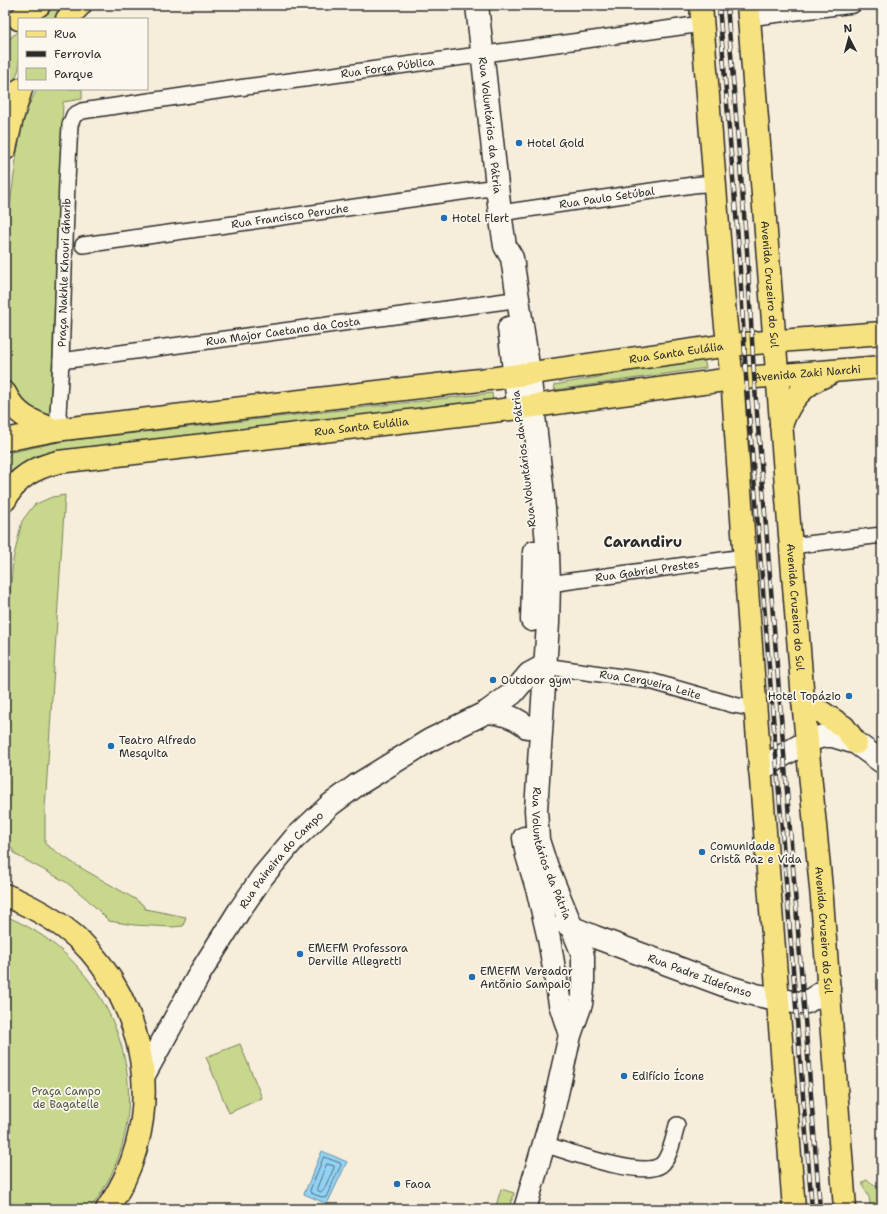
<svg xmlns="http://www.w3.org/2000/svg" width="887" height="1214" font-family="'Shantell Sans',sans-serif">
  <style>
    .green { fill: #c7d88d; stroke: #79825c }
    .water { fill: #92d2f4; stroke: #698fa4 }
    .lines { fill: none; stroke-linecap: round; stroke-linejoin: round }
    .shore { stroke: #546e7b; stroke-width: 1 }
    .street-casing { stroke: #2b2b2b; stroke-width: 18 }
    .secondary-casing { stroke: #2b2b2b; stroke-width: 25 }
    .primary-casing { stroke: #2b2b2b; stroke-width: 25 }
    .highway-casing { stroke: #2b2b2b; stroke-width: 25 }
    .street { stroke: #fbf7ec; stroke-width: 15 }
    .secondary { stroke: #fbf7ec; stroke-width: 22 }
    .primary { stroke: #f7e281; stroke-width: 22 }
    .highway { stroke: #f7e281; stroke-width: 22 }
    .rail-casing { stroke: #2b2b2b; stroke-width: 4.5 }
    .rail { stroke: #fbf7ec; stroke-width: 3; stroke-dasharray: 9; stroke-linecap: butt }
    .poi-dot { fill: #1f6fb2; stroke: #fbf7ec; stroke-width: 1.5 }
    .labels { text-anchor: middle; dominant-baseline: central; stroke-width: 3.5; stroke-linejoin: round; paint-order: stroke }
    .street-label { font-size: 11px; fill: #2b2b2b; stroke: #fbf7ec }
    .poi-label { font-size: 11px; fill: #2b2b2b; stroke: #fbf7ec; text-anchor: start }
    .park-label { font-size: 11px; fill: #525644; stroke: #fbf7ec }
    .district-label { font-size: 15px; font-weight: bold; fill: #2b2b2b; stroke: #fbf7ec }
  </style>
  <rect width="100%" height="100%" fill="#f6eddb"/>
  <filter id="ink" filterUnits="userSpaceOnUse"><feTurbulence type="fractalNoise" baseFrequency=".025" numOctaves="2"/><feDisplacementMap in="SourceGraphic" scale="8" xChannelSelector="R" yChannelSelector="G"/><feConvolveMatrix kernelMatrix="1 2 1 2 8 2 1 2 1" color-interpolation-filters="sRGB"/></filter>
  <g filter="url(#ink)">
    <path class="green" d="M56 5H66L53 19H37Z
      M19 32V69L7 99 5 96 7 44 12 36Z
      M37 89H82V99L63 102 50 417 46 418 12 397 5 382V244L18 144 25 113Z
      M704 358 706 368 555 390 554 385Z
      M492 393 493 401 46 454C31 460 15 465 5 478V459L12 452 64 441Z
      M65 495 49 745 45 808V844L76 865 135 899 143 905 145 909 186 917 183 926 172 927 134 925 109 921 87 899 66 882 16 855 5 838V676L6 642 13 560 22 521 34 505 52 497Z
      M5 916C92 950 145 1047 124 1138 118 1164 106 1188 90 1209H5Z
      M240 1044 262 1098 229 1113 206 1057Z
      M866 1180 870 1182 882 1190V1209H871C870 1205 870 1199 868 1195 865 1189 862 1188 863 1182Z
      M501 1189 514 1193 509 1209H495Z"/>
    <path class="water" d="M322 1151 347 1162 327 1204 304 1194Z"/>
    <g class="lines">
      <path class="shore" d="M324 1157 340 1163 341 1165 326 1197 324 1198 311 1193 310 1191Z
        M327 1164 334 1166V1168L323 1191 321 1192 317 1190V1188Z"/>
      <g class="street-casing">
        <g id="street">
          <path d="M749 18 853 5"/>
          <path id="s1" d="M500 213 693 185 714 183"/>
          <path id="s2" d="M83 245 497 187"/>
          <path id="s3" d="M61 361 506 301"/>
          <path id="s4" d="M62 430 58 414 61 361 67 181 70 125 74 115 82 111 217 91 702 24"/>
          <path d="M791 546 882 535"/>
          <path id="s5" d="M549 584 744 557"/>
          <path id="s6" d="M544 666 650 681 734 705 755 709"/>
          <path d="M544 1144C567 1151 642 1179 661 1165 670 1158 674 1136 677 1125"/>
        </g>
      </g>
      <g class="secondary-casing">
        <g id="secondary">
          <path id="s7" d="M477 5 500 213 505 246 512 258 529 372 542 486 548 555 549 584 548 623 536 810 538 840 545 862 582 952 583 957V988L581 1004 570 1035 552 1116 525 1209"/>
          <path d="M509 328 517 395"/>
          <path d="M532 620 534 552"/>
          <path d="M487 712C502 713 516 717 527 727"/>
          <path d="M760 770 780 757 806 742 823 736H833L856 743 882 762"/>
          <path d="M524 838 527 855 538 892 549 939 560 1004 570 1035"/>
          <path id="s8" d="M565 923 573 928 595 937 729 987 756 995 799 1003 807 1002 829 988"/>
          <path id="s9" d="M144 1075 200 973 239 911 263 876 294 839 330 805 357 785 430 740 487 712 513 693 529 674 544 666"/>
        </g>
      </g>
      <g class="primary-casing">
        <g id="primary">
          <path d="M701 5 725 316 733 391 754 688 794 1209"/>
          <path id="s10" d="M748 5 803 700 822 899 845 1209"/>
          <path d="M19 19 39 5"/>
          <path d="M67 19 80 5"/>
          <path d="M5 149 12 118 21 89"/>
          <path d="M5 393C16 416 32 421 55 430"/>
          <path d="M781 425C790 400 803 384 829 374"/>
          <path id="s11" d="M5 440 55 430 497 378 729 345 882 333"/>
          <path id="s12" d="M5 500C17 477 34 468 58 462L519 408 732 379 882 367"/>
          <path d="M803 700 844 727 856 743"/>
        </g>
      </g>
      <g class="highway-casing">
        <path id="highway" d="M5 895C36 908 67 925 90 951 153 1023 163 1129 107 1209"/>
      </g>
      <use href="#street" class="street"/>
      <use href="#secondary" class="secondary"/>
      <use href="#primary" class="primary"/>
      <use href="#highway" class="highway"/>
      <g class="rail-casing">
        <path id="rail" d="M719 5 739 252 746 376 812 1209
          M727 5 747 251 754 375 820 1209"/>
      </g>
      <use href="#rail" class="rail"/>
    </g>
  </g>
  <g class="poi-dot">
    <circle cx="519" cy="143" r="4"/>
    <circle cx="444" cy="218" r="4"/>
    <circle cx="493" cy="680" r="4"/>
    <circle cx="849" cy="696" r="4"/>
    <circle cx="111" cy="746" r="4"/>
    <circle cx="702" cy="852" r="4"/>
    <circle cx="300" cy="954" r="4"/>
    <circle cx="472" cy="977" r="4"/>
    <circle cx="624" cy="1076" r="4"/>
    <circle cx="397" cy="1184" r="4"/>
  </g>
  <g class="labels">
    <g class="street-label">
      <text stroke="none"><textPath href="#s4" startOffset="634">Rua Força Pública</textPath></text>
      <text stroke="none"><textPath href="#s7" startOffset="121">Rua Voluntários da Pátria</textPath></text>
      <text stroke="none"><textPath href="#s1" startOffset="108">Rua Paulo Setúbal</textPath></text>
      <text stroke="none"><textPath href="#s2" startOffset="209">Rua Francisco Peruche</textPath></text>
      <text stroke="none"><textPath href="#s4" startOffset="158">Praça Nakhle Khouri Gharib</textPath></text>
      <text stroke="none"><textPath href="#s10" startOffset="280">Avenida Cruzeiro do Sul</textPath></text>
      <text stroke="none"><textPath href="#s3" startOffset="224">Rua Major Caetano da Costa</textPath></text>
      <text stroke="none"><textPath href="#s11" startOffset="677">Rua Santa Eulália</textPath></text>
      <text stroke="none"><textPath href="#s12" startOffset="822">Avenida Zaki Narchi</textPath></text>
      <text stroke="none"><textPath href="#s12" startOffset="373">Rua Santa Eulália</textPath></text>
      <text transform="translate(524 459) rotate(-97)">Rua Voluntários da Pátria</text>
      <text stroke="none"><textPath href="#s5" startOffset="99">Rua Gabriel Prestes</textPath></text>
      <text stroke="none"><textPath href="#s10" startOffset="604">Avenida Cruzeiro do Sul</textPath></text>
      <text stroke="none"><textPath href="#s6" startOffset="108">Rua Cerqueira Leite</textPath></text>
      <text stroke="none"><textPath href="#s7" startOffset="857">Rua Voluntários da Pátria</textPath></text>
      <text stroke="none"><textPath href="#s9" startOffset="256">Rua Paineira do Campo</textPath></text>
      <text stroke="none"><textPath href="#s10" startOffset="928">Avenida Cruzeiro do Sul</textPath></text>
      <text stroke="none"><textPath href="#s8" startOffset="145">Rua Padre Ildefonso</textPath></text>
    </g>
    <g class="poi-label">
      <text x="527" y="143">Hotel Gold</text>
      <text x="452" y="218">Hotel Flert</text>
      <text x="501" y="680">Outdoor gym</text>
      <text x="841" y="696" text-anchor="end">Hotel Topázio</text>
      <text x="119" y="740">Teatro Alfredo<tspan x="119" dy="13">Mesquita</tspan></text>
      <text x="710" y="846">Comunidade<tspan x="710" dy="13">Cristã Paz e Vida</tspan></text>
      <text x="308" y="948">EMEFM Professora<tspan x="308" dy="13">Derville Allegretti</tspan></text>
      <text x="480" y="971">EMEFM Vereador<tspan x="480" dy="13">Antõnio Sampaio</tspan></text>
      <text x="632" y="1076">Edifício Ícone</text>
      <text x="405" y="1184">Faoa</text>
    </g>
    <g class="park-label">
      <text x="66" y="1091">Praça Campo<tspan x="66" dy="13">de Bagatelle</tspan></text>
    </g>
    <g class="district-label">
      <text x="643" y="542">Carandiru</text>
    </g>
  </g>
  <rect width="887" height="1214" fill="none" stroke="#fbf7ec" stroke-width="20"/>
  <rect x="10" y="10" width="867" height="1194" fill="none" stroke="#2b2b2b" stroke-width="1.5" filter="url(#ink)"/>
  <rect x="18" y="18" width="130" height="72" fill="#fbf7ec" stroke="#a8a59f"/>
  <rect x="26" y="31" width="20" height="6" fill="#f7e281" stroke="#a8a59f"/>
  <text x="54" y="38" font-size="12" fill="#2b2b2b">Rua</text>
  <rect x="26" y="51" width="20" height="6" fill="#2b2b2b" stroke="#a8a59f"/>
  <text x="54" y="58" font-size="12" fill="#2b2b2b">Ferrovia</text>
  <rect x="26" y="68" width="20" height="12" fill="#c7d88d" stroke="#a8a59f"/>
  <text x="54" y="78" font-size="12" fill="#2b2b2b">Parque</text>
  <g transform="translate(849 38) rotate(354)" stroke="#fbf7ec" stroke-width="3" paint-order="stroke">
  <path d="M0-3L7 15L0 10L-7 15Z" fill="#2b2b2b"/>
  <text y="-6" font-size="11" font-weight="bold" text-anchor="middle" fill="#2b2b2b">N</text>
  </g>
</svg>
